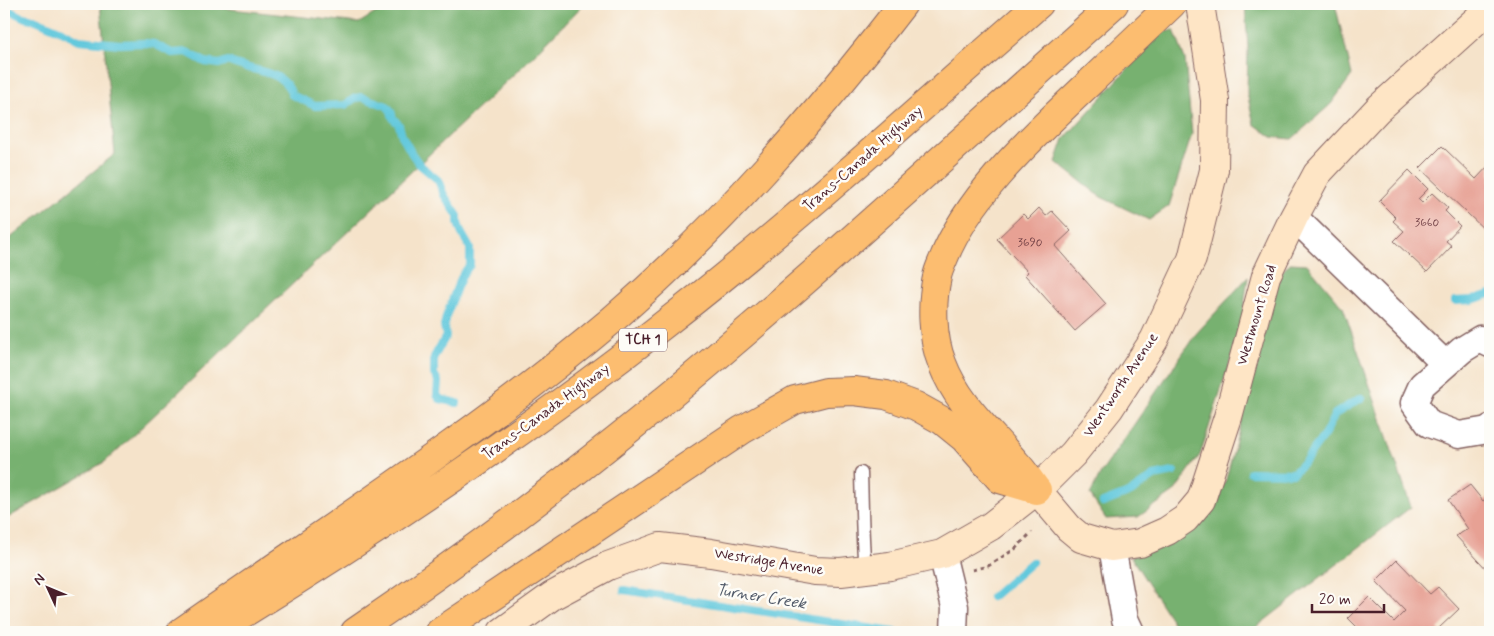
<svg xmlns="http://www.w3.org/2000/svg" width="1494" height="636" font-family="Mynerve,sans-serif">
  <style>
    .forest { fill: #77b170; stroke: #60684e }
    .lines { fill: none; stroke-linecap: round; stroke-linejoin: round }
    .stream { stroke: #5fc7dc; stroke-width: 8 }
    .building { fill: #e7a194 }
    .lane-casing { stroke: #866463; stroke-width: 15 }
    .street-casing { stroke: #866463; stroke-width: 29 }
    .secondary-casing { stroke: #866463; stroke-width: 30 }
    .highway-casing { stroke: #866463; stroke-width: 30 }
    .path { stroke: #866463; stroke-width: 3; stroke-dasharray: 4 4; stroke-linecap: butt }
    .lane { stroke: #fff; stroke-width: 12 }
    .street { stroke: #fff; stroke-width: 26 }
    .secondary { stroke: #fee5c5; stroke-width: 28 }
    .highway { stroke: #fcbd6f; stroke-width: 28 }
    .labels { text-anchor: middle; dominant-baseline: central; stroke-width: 5; stroke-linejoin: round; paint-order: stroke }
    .number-label { font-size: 12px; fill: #714045 }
    .shield { fill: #fdfcf7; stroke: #806168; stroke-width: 1 }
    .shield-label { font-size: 14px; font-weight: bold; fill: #4a1f2b }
    .street-label { font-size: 15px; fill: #4a1f2b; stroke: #fdfcf7 }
    .water-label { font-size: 16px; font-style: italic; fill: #515a69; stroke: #fdfcf7 }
  </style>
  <rect width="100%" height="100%" fill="#fdfcf7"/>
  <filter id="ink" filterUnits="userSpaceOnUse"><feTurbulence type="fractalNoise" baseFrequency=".02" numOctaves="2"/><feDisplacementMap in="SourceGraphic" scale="10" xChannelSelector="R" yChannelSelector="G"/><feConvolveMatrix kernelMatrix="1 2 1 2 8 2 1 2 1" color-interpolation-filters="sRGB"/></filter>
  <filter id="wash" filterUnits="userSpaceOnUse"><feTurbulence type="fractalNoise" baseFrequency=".0096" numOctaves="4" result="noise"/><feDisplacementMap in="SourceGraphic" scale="20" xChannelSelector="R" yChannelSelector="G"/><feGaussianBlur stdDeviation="1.12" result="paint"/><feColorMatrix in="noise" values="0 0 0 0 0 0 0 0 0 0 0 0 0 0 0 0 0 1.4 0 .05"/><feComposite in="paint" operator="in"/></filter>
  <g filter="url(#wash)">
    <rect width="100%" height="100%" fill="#f5e3ca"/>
    <path class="forest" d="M100 4H185L359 23 390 4H584L529 60 106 461 4 520V243L115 154Z
      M1245 4H1335L1352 75 1331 104 1292 139 1272 137 1254 124 1247 93 1248 48Z
      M1174 30 1185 59 1192 134 1169 206 1149 220 1101 197 1056 162 1064 139 1160 33Z
      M1290 263 1307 264 1343 307 1411 507 1250 632H1179L1131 557 1187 534 1225 483 1280 274Z
      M1248 277 1241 328 1200 455 1174 492 1138 517 1106 519 1090 495 1101 473 1195 335Z"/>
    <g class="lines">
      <path class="stream" d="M4 8 23 17 36 20 64 32 79 40 120 44 145 43 154 44 172 53 187 52 205 62 219 64 228 61C250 73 283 67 292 95L315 106 345 105 355 98 362 97 387 106 391 111 393 118 399 125 402 136 412 154 420 165 438 180 444 195 458 216V223L461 232 470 248V265L463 274 457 287 446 317 444 326 446 336 434 357V374L438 381 437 395 440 399 457 403
        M1455 301 1472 300 1490 294
        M1250 472 1293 473 1306 460 1325 434 1335 414 1361 398
        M1103 503 1131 492 1154 476 1174 472
        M624 590 894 632
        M992 597 1032 562"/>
    </g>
    <g id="blocks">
      <path class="building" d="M1442 146 1476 179 1490 164V235L1420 168Z
        M1409 170 1428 189 1418 199 1422 203 1432 193 1448 208 1445 211 1460 226 1446 241 1452 246 1427 272 1394 241 1404 231 1393 221 1396 218 1379 201Z
        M1039 208 1046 216 1052 211 1071 231 1055 246 1106 304 1075 331 1025 275 1028 272 997 239 1023 214 1028 219Z
        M1470 485 1483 501 1490 496V573L1456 536 1468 529 1448 500Z
        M1397 560 1430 594 1438 587 1459 609 1438 629 1441 632H1362L1348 618 1369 597 1394 622 1405 611 1376 581Z"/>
    </g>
  </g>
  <g filter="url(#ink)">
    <use href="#blocks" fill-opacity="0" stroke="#866463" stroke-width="1"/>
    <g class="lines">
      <g class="lane-casing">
        <path id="lane" d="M861 473C862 505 862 538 865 570"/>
      </g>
      <g class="street-casing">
        <path id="street" d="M1294 217 1445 364
          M1490 344 1480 339 1462 350 1422 385 1414 403 1429 424 1459 435 1488 430 1490 428
          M1112 547 1125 619 1131 632
          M942 554 955 607 954 632"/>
      </g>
      <g class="secondary-casing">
        <path id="secondary" d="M1037 490 1069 528 1081 538 1112 547 1140 543 1167 531 1185 519 1201 500 1228 417 1266 276 1294 217 1317 174 1378 109 1490 8
          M502 632 552 596 608 566 660 547 711 553 815 571 841 572 890 566 942 554 991 526 1037 490 1073 454 1109 409 1154 340 1192 259 1214 170 1215 100 1200 4"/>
      </g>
      <g class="highway-casing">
        <path id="highway" d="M1037 490C1030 481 1024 471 1016 463 989 431 957 403 942 363 932 338 931 304 937 277 938 271 941 265 943 260 969 194 1034 136 1084 88 1113 60 1143 32 1172 4
          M181 632C326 530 476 435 612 320 721 226 815 118 903 4
          M213 632C368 538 519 438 662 326 792 225 915 113 1039 4
          M355 632C445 571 533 506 618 438 789 301 950 150 1114 4
          M440 632 742 430 795 400 826 392 854 391 886 395 916 406 943 421 964 438 1000 479 1037 490"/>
      </g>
      <path class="path" d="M972 570 988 566 1015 549 1032 532"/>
      <use href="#lane" class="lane"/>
      <use href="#street" class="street"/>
      <use href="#secondary" class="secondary"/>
      <use href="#highway" class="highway"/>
    </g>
  </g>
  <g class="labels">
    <g class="number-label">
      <text x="1427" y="223">3660</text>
      <text x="1030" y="243">3690</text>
    </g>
    <rect class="shield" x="619" y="328.5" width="48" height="23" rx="4"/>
    <g class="shield-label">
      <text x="643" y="340">TCH 1</text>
    </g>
    <g class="street-label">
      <text transform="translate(863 159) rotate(-41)">Trans-Canada Highway</text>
      <text transform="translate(1257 315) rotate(-73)">Westmount Road</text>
      <text transform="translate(1121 385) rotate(-56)">Wentworth Avenue</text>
      <text transform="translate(546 412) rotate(-36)">Trans-Canada Highway</text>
      <text transform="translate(769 562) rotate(9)">Westridge Avenue</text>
    </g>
    <g class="water-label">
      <text transform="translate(761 597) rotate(9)">Turner Creek</text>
    </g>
  </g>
  <rect width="1494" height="636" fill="none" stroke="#fdfcf7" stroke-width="20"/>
  <g transform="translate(48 588) rotate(314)" stroke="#fdfcf7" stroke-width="4" paint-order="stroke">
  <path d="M0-4L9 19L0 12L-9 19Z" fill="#4a1f2b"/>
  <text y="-8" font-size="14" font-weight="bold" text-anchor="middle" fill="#4a1f2b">N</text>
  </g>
  <path d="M1312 604v8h72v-8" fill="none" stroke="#4a1f2b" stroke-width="2.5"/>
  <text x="1319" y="604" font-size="15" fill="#4a1f2b" stroke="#fdfcf7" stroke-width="4" paint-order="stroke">20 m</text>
</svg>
